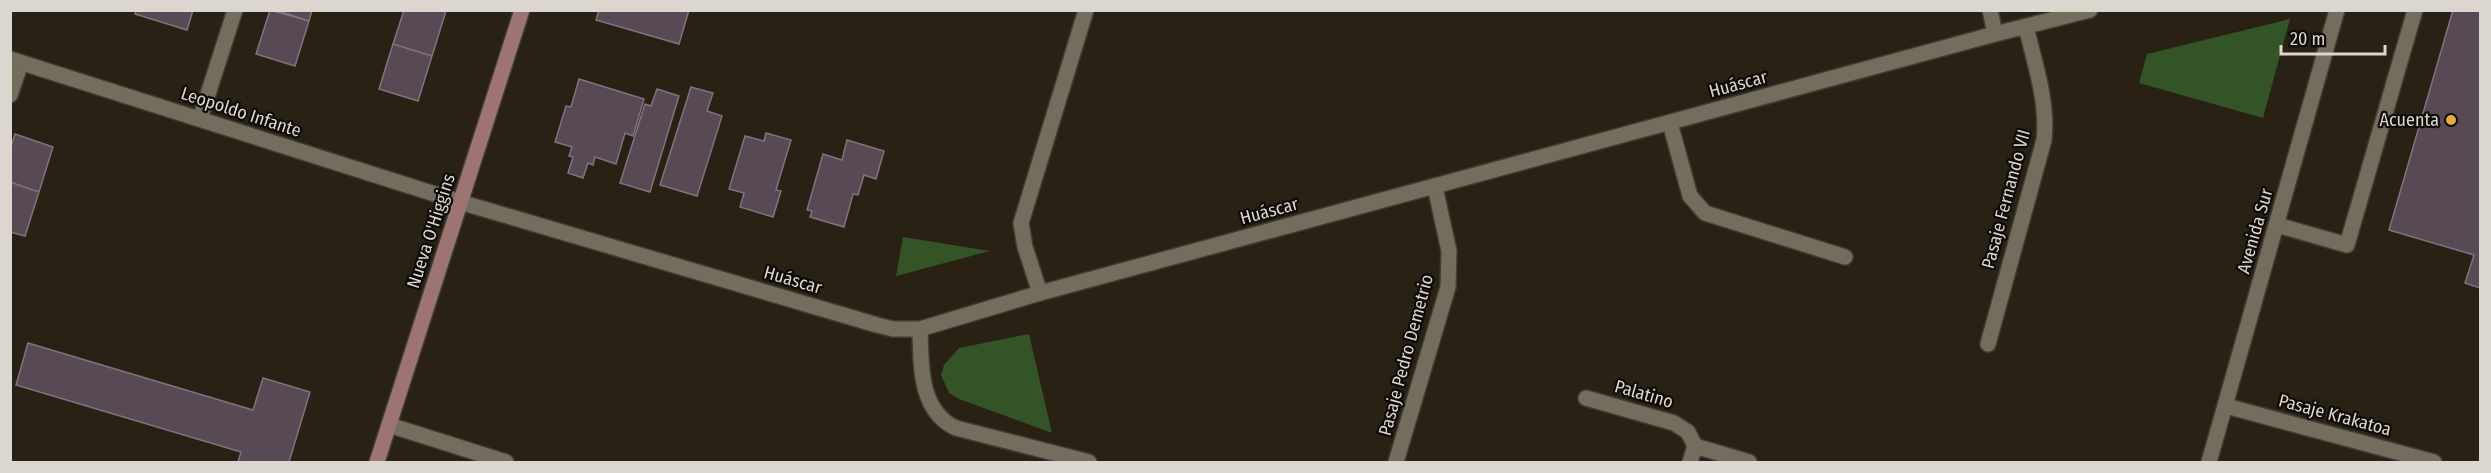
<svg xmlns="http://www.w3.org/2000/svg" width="2491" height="473" font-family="'Fira Sans Condensed',sans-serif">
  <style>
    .green { fill: #325426 }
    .building { fill: #584a54; stroke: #82727d; stroke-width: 1.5 }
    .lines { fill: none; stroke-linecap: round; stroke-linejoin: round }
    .service-casing { stroke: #413c33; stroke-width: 18 }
    .minor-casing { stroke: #413c33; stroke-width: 18 }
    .tertiary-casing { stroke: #413c33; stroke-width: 18 }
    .secondary-casing { stroke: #413c33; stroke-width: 18 }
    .service { stroke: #746c5d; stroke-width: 15 }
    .minor { stroke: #746c5d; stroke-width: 15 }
    .tertiary { stroke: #746c5d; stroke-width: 15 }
    .secondary { stroke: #9c7572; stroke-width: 15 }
    .poi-dot { fill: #eca93b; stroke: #0e0b06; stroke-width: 2 }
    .labels { text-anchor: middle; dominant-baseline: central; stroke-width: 4.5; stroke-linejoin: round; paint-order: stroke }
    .street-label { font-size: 18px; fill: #dbd7cf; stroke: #0e0b06 }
    .poi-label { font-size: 18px; fill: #dbd7cf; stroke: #0e0b06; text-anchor: end }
  </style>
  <rect width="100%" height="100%" fill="#282114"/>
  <path class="green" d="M2290 19 2263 118 2139 83 2147 54Z
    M903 237 990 251 896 276Z
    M1029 334 1052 433 959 399 949 393 941 375 944 365 959 348Z"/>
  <path class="building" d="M136 10H193L187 30 135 14Z
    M270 10 309 21 295 66 256 54Z
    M276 10H312L309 21Z
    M404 10 446 11 432 56 393 44Z
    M599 10H689L679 44 596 20Z
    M2453 10H2480V288L2465 283 2474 255 2389 230Z
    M393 44 432 56 418 101 379 89Z
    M579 79 644 99 633 136 625 133 616 164 595 157 593 165 588 163 583 178 568 173 573 157 569 156 572 147 555 142 566 106 571 107Z
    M691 87 713 93 707 111 722 116 697 196 660 185Z
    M657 89 679 96 650 192 620 183 645 104 651 106Z
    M766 133 791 140 776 190 781 191 773 217 740 207 744 193 729 189 745 136 764 141Z
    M15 134 53 147 39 192 10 182V149Z
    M847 140 884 151 876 179 864 175 858 195 853 194 844 227 810 217 812 211 807 210 823 154 842 160Z
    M10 182 39 192 25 236 10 232Z
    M28 343 253 410 263 378 310 392 289 462H238L241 452 16 385Z"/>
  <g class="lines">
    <g class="service-casing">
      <path id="service" d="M2277 225 2347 245 2415 10"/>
    </g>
    <g class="minor-casing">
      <path id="minor" d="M1990 10 1995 34
        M10 95 21 63
        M200 119 235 10
        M1670 123 1690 196 1705 213 1845 257
        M1040 293 1025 247 1021 223 1086 10
        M920 329C921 365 919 411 956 428L1089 462
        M1988 344 2044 140C2048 102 2035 64 2026 27
        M1586 398 1674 423 1688 432 1695 446 1749 462
        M2226 406 2434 462
        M389 425 506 462
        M1396 462 1448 287 1449 251 1435 187
        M1690 462 1695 446"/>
    </g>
    <g class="tertiary-casing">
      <path id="tertiary" d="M10 59 460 202 877 325 893 329H920L1040 293 1995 34 2090 10
        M2209 462 2337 10"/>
    </g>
    <g class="secondary-casing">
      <path id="secondary" d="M377 462 522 10"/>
    </g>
    <use href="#service" class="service"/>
    <use href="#minor" class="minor"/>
    <use href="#tertiary" class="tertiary"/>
    <use href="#secondary" class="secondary"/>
  </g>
  <circle class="poi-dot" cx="2451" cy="120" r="6"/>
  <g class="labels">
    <g class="street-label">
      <text transform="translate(1738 84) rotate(-15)">Huáscar</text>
      <text transform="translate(241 112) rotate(18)">Leopoldo Infante</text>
      <text transform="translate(2006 199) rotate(-75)">Pasaje Fernando VII</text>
      <text transform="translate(1269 211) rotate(-15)">Huáscar</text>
      <text transform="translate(431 231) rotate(-72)">Nueva O'Higgins</text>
      <text transform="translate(2255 231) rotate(-74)">Avenida Sur</text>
      <text transform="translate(793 280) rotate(16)">Huáscar</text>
      <text transform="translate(1406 355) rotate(-75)">Pasaje Pedro Demetrio</text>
      <text transform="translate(1644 394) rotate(16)">Palatino</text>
      <text transform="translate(2335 415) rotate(15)">Pasaje Krakatoa</text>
    </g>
    <g class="poi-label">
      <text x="2439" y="120">Acuenta</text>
    </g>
  </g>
  <rect width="2491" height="473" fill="none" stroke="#dbd7cf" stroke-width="24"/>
  <path d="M2281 45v9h104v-9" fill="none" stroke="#dbd7cf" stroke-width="3"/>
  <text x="2290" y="45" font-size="18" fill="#dbd7cf" stroke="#0e0b06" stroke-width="4.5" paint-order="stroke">20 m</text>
</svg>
